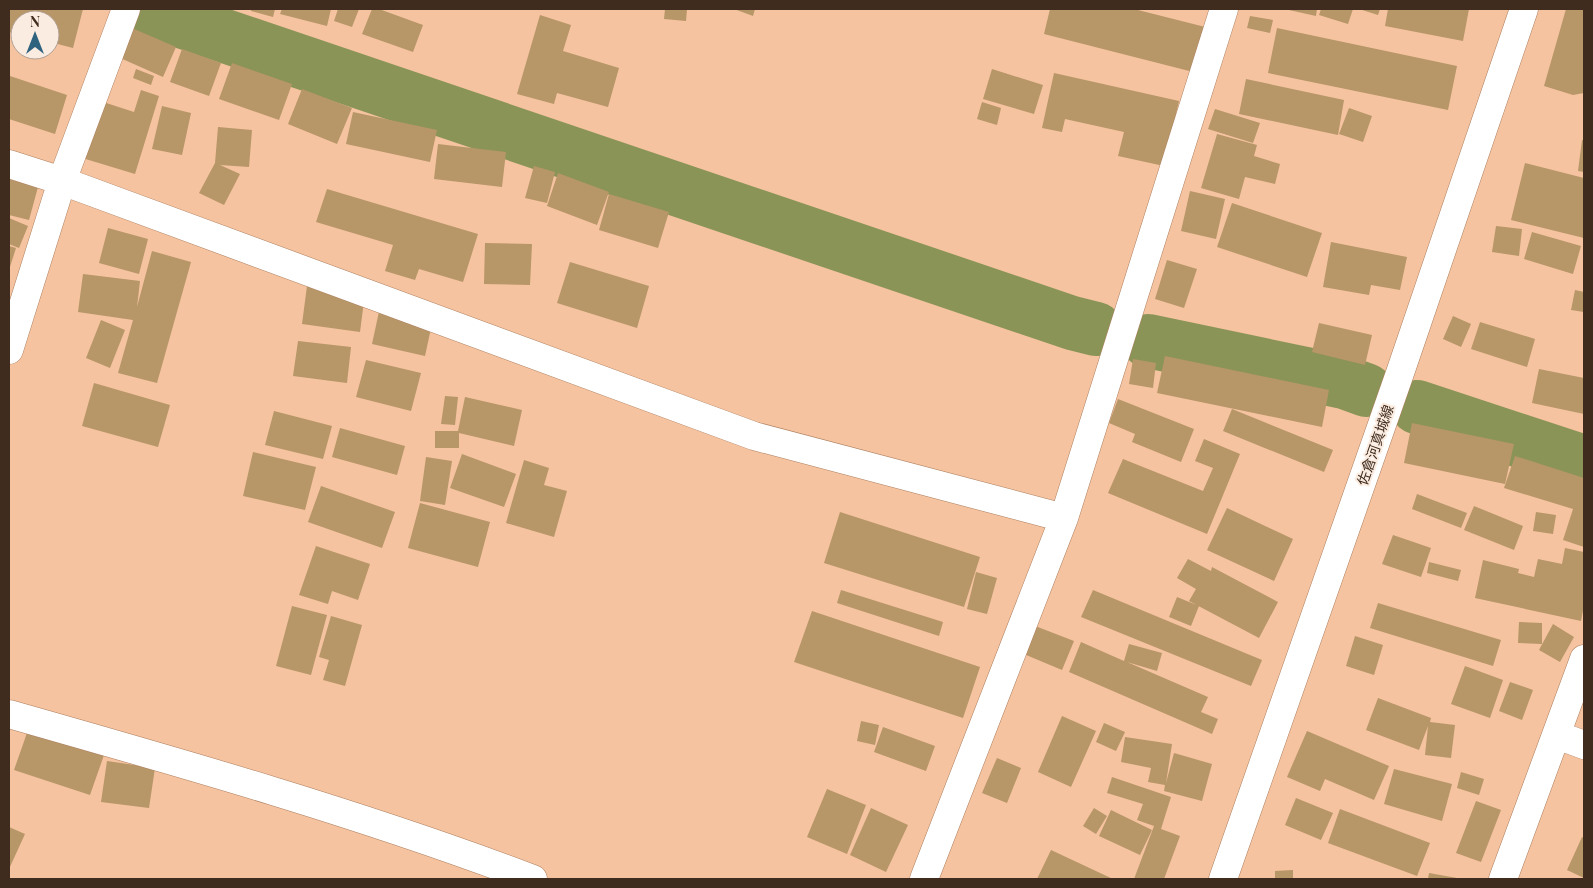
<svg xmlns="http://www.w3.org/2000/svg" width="1593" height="888" font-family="'Playfair Display','Noto Sans JP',serif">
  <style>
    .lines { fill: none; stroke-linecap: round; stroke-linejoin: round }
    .river { stroke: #8a9457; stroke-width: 54 }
    .building { fill: #b79668 }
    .minor-casing { stroke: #ad7f5e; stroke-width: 29 }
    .major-casing { stroke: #ad7f5e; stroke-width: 29 }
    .minor { stroke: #fff; stroke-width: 28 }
    .major { stroke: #fff; stroke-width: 28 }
    .labels { text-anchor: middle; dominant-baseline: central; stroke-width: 4; stroke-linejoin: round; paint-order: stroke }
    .street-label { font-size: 14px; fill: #402c1f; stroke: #fbece1 }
  </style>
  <rect width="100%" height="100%" fill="#f5c3a0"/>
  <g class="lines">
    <path class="river" d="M154 12 1072 323 1096 329
      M1148 341 1344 382 1366 390
      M1417 407 1584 462"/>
  </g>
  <path class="building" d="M9 9H83L73 48 50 42V20H20V35L9 32Z
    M251 9H275L273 17 251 11Z
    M282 9H331L327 26 280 14Z
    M338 9H359L352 27 334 21Z
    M372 9H379L423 25 413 52 362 34Z
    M665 9H687L686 21 664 19Z
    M734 9H755L753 16Z
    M1050 9H1134L1217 30 1205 75 1044 34Z
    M1290 9H1317L1316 16 1289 10Z
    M1321 9H1353L1348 24 1319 15Z
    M1359 9H1380L1378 15Z
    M1388 9H1469L1463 41 1385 26Z
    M1566 9H1584V93L1573 95 1544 86Z
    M540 15 571 25 563 51 619 68 608 107 557 93 554 104 517 94Z
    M1250 16 1273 20 1270 33 1247 28Z
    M132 28 176 47 163 77 118 57Z
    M1277 28 1457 66 1448 110 1268 73Z
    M182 49 221 63 209 96 170 82Z
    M232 63 292 84 279 120 219 99Z
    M136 69 154 76 151 85 133 78Z
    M992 69 1043 85 1034 114 983 99Z
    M1054 73 1179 101 1164 166 1118 156 1124 132 1065 119 1062 132 1042 128Z
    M10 76 67 95 55 134 9 119V81Z
    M1246 79 1344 100 1338 135 1239 114Z
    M302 89 352 108 337 144 288 124Z
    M141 90 159 96 135 174 79 157 97 100 134 112Z
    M982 102 1001 108 997 125 977 119Z
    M162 106 191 113 182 155 152 149Z
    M1349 108 1372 116 1363 142 1339 134Z
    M1215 109 1260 123 1253 143 1208 129Z
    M353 112 437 130 430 162 346 144Z
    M218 127 252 130 249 167 220 165 240 174 224 205 199 193 215 163Z
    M1217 134 1257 145 1254 156 1280 164 1275 184 1245 177 1239 199 1201 188Z
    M1582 140H1584V172L1578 171Z
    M438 144 506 152 502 187 434 179Z
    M1525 163 1584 178V238L1511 220Z
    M534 166 555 172 547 203 525 198Z
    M558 173 609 192 597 225 547 206Z
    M9 179 38 187 29 220 9 215Z
    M327 189 478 234 463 282 419 269 415 280 385 271 393 245 316 222Z
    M1190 191 1225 199 1216 239 1181 231Z
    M609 194 669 212 658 248 599 230Z
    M1232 203 1322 233 1307 277 1217 247Z
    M9 218 28 226 19 248 9 244Z
    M1496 226 1522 229 1519 256 1492 252Z
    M108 228 148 239 139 274 99 263Z
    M1532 232 1581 246 1573 274 1524 259Z
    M1331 242 1407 257 1400 290 1371 285 1369 295 1323 287Z
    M485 243 532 244 530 285 484 284Z
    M9 246 16 248 9 270Z
    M152 251 191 262 157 383 118 373 133 320 78 312 83 274 140 281 137 307Z
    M1167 260 1197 269 1184 308 1155 299Z
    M570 262 649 286 637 328 557 303Z
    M307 286 365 293 360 332 302 324Z
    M1575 290 1584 292V312L1571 310Z
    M380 307 433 319 425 356 372 344Z
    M1453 316 1471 324 1461 347 1443 339Z
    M101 320 125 330 110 368 86 358Z
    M1480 322 1535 339 1527 367 1471 349Z
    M1319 323 1372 335 1365 365 1312 352Z
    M298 341 351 347 347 383 293 376Z
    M1165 356 1329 390 1322 427 1157 393Z
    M1133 359 1156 363 1153 388 1129 384Z
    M366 360 421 373 411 411 356 397Z
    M1539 369 1584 378V414L1532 403Z
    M94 383 170 405 158 447 82 426Z
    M445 396 458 397 455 425 441 424Z
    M465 397 522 410 514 446 459 433V448H435V431H458Z
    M1118 399 1194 429 1181 462 1132 442 1135 434 1109 423Z
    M1232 409 1333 450 1324 472 1223 431Z
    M274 411 332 426 323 459 265 445Z
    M1412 423 1514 444 1505 484 1404 463Z
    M340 428 405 446 397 475 332 457Z
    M1204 439 1240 454 1207 534 1108 493 1123 459 1203 491 1213 468 1195 461Z
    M253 452 316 467 305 510 243 496Z
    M462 454 516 474 504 507 450 488Z
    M1515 456 1584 478V547L1563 540 1573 509 1504 488Z
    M426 457 452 461 445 505 420 501Z
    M524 460 549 468 544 485 567 491 554 537 506 523Z
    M321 486 395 512 382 548 308 522Z
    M1417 494 1467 513 1461 528 1412 509Z
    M420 503 490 522 478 567 408 548Z
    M1474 506 1523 526 1514 550 1464 530Z
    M1227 508 1293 539 1274 581 1207 550Z
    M840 512 980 557 964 607 824 563Z
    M1536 512 1556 515 1553 534 1533 531Z
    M1393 535 1431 548 1421 577 1382 564Z
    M316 546 370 564 358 600 332 591 328 604 299 595Z
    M1565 548 1584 552V605L1581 621 1475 598 1483 560 1519 569 1518 573 1534 577 1538 559 1562 564Z
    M1188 559 1211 571 1212 567 1278 602 1259 638 1189 601 1196 589 1177 578Z
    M1429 562 1461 570 1458 581 1427 573Z
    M976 572 997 578 987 614 967 609Z
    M841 590 943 622 939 636 837 603Z
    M1093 590 1262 660 1251 686 1081 617Z
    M1177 597 1199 606 1191 626 1169 617Z
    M1378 603 1501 640 1493 666 1370 628Z
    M292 606 327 615 311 675 276 666Z
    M812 611 980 667 963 718 794 662Z
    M331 616 362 625 345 686 323 680 329 660 319 657Z
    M1519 622 1542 623V644L1518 643Z
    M1030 624 1074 641 1062 670 1019 652Z
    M1553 624 1574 637 1560 662 1539 650Z
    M1355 636 1383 645 1374 675 1346 666Z
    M1081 642 1124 661 1129 644 1162 653 1157 671 1127 662 1208 697 1201 712 1218 719 1212 734 1069 672Z
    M1465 666 1503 680 1490 718 1451 704Z
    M1510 682 1533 690 1522 720 1499 711Z
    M1378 698 1431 718 1430 722 1455 725 1451 758 1425 755 1428 726 1419 750 1366 730Z
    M1062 716 1096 731 1071 787 1038 772Z
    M861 721 879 725 875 745 857 741Z
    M1104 723 1125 732 1116 751 1096 742Z
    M883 727 935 746 926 771 874 752Z
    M28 730 104 755 90 795 14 770Z
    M1307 731 1389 766 1374 800 1325 779 1320 791 1287 777Z
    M1125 737 1172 744 1166 783 1174 753 1212 764 1202 801 1164 791 1165 785 1148 782 1151 768 1121 762Z
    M997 758 1021 768 1007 803 982 793Z
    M107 761 155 768 149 808 101 802Z
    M1394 769 1452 784 1442 821 1384 804Z
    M1461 772 1484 779 1479 795 1457 788Z
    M1112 777 1171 797 1161 829 1180 836 1164 879H1134L1154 826 1137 820 1143 804 1107 793Z
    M827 789 866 805 847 854 807 837Z
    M1296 798 1333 813 1321 840 1285 825Z
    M1476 801 1501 810 1481 862 1456 853Z
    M871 808 908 825 886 872 850 855Z
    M1094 808 1107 816 1096 834 1083 826Z
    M1340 809 1430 843 1417 876 1328 843Z
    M1111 810 1152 830 1140 855 1099 836Z
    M9 827 25 834 9 869Z
    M1582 837 1584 838V878L1567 870Z
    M1051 850 1113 879H1037Z
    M1293 870V879H1275V871Z
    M1429 873 1457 878V879H1428Z"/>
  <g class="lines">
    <g class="minor-casing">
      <path id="minor" d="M9 164 62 181 754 436 1064 518
        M9 350 62 181 126 9
        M9 714C185 764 361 814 533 879
        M1557 735 1584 745
        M924 879 1064 518 1224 9
        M1503 879 1584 659"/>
    </g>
    <g class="major-casing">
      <path id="major" d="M1223 879 1400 373 1524 9"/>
    </g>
    <use href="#minor" class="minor"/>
    <use href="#major" class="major"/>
  </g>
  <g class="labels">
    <g class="street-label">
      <text transform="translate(1375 445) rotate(-71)">佐倉河真城線</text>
    </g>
  </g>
  <rect width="1593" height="888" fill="none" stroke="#402c1f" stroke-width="20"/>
  <g transform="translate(35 35)"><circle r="24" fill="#fbece1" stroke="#b09f93"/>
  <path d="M0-4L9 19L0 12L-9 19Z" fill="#2f627f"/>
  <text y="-8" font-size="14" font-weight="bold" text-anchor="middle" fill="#402c1f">N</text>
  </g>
</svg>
